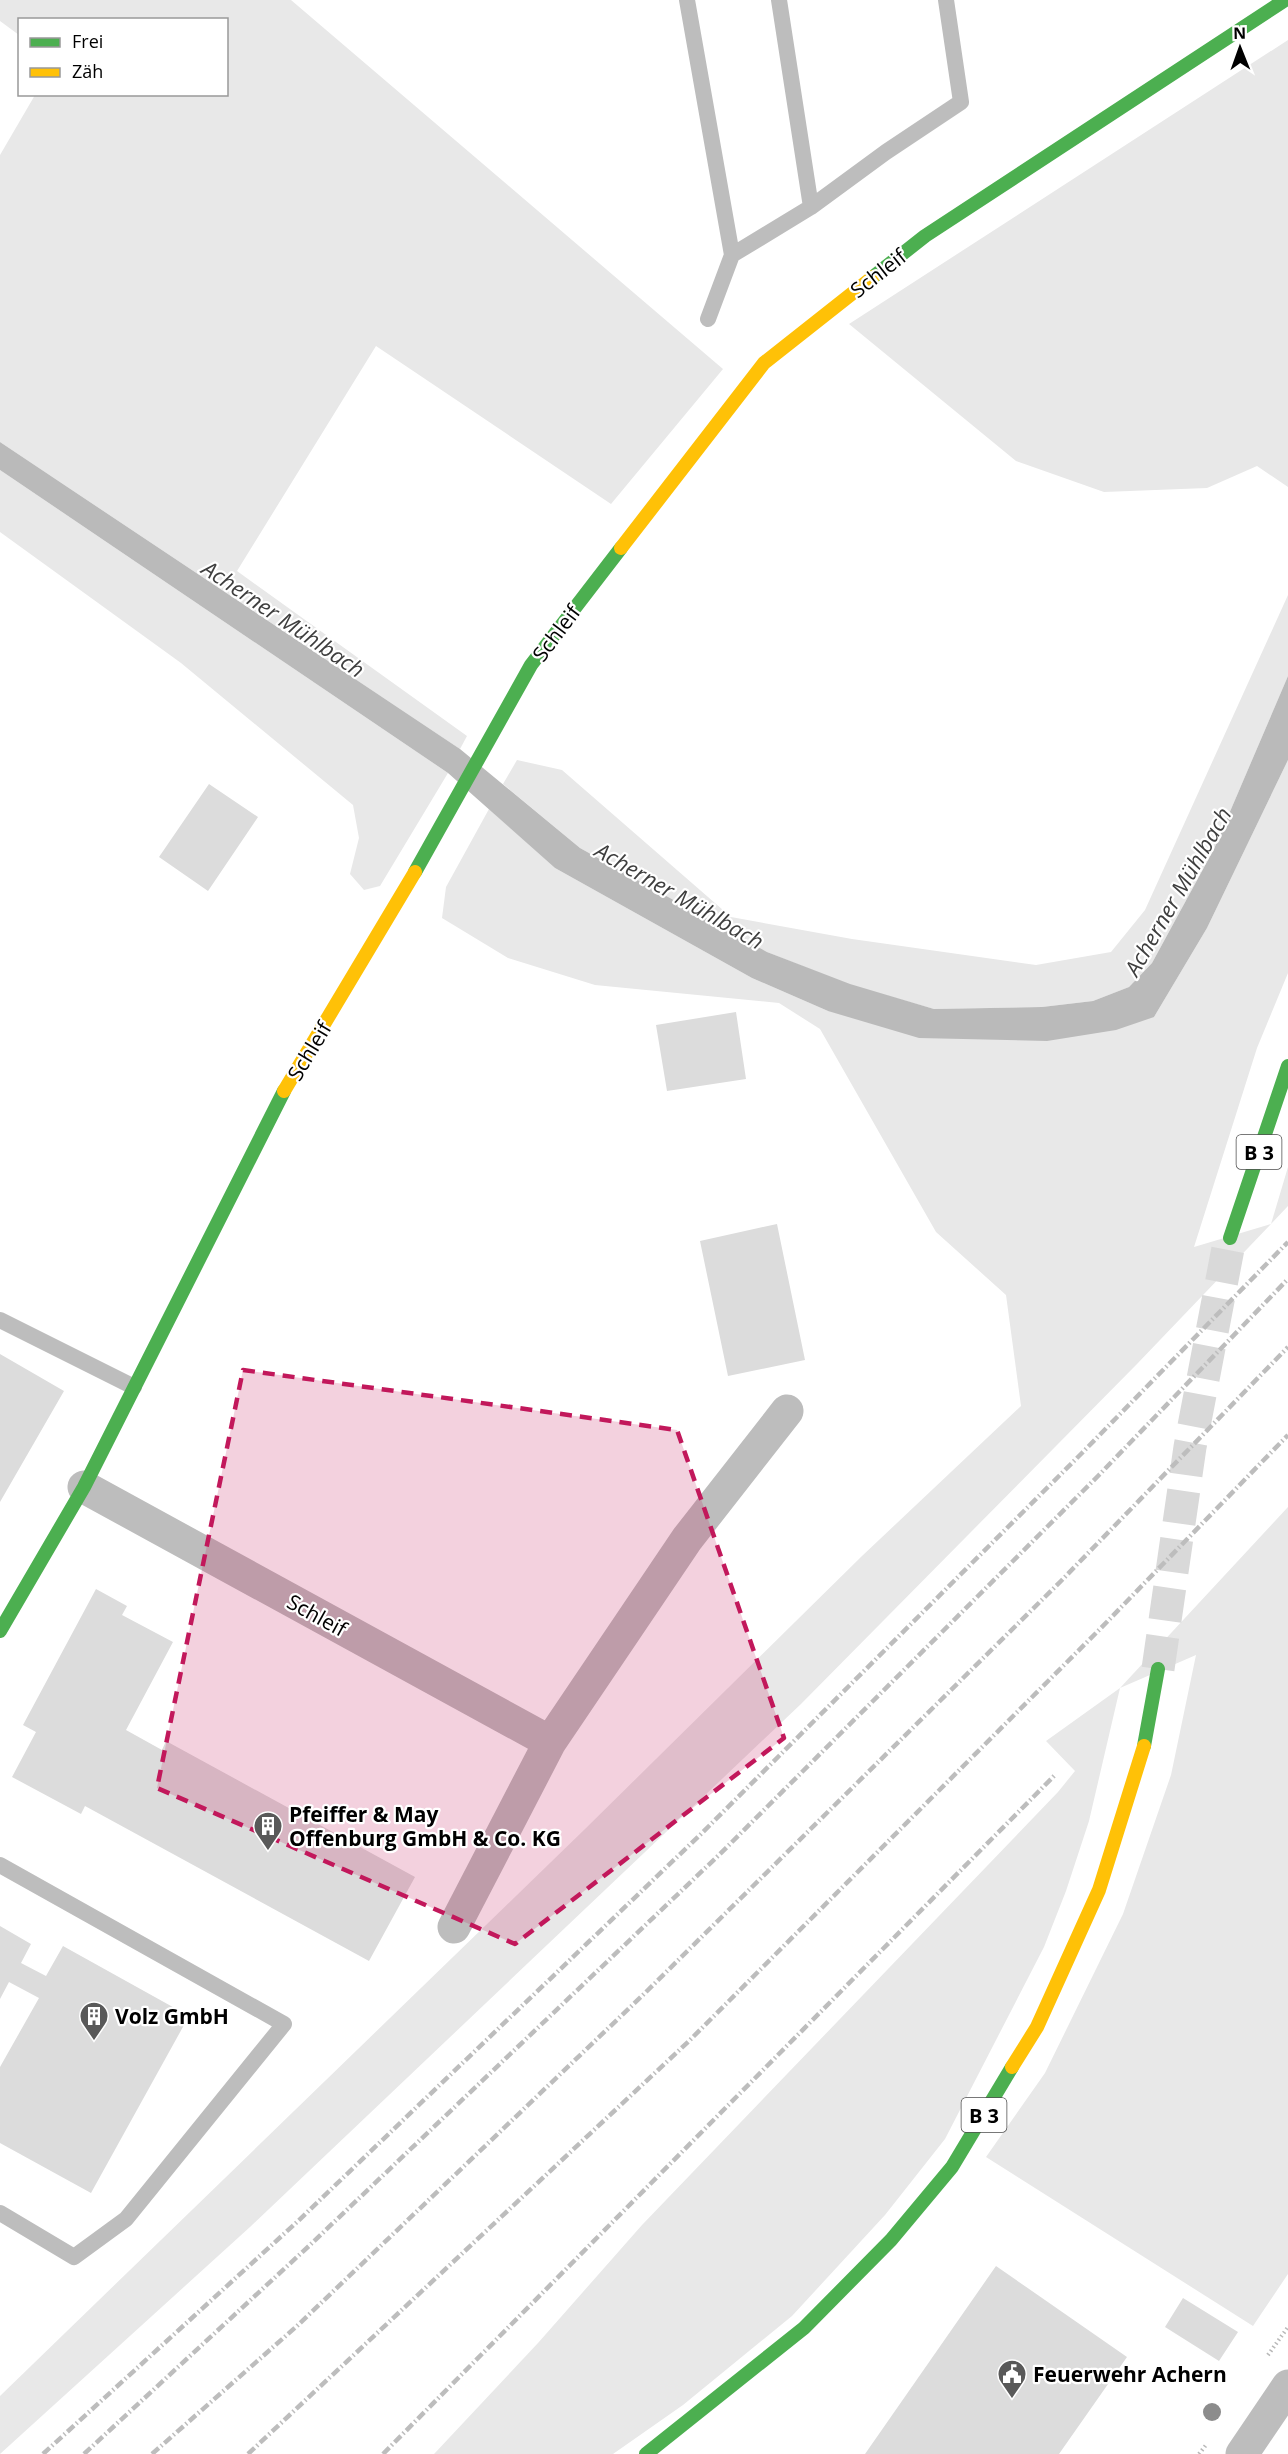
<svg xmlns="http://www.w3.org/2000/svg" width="1288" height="2454" font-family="'Open Sans',sans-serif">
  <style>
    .green { fill: #e8e8e8 }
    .water { fill: #bababa }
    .building { fill: #dcdcdc }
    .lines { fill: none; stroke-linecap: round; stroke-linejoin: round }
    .primary-tunnel { stroke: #d9d9d9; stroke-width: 33; stroke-dasharray: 33 16; stroke-linecap: butt }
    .path { stroke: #b8b8b8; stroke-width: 4; stroke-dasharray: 1.5 3; stroke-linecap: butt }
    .lane { stroke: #bdbdbd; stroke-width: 16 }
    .street { stroke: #bdbdbd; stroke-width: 33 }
    .fast { stroke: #4caf50; stroke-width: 14 }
    .slow { stroke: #ffc107; stroke-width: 14 }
    .rail { stroke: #bdbdbd; stroke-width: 4.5; stroke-dasharray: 9 3 1.5 3; stroke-linecap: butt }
    .tree { fill: #8c8c8c }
    .marked { fill: #c2185b; fill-opacity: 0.2; stroke: #c2185b; stroke-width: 4.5; stroke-dasharray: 12 8; stroke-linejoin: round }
    .labels { text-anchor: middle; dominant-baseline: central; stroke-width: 4.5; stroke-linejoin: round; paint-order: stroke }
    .shield { fill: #fff; stroke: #4c4c4c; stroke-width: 1.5 }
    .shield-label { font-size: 20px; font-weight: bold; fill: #000 }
    .street-label { font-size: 21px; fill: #000; stroke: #fff }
    .poi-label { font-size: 21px; font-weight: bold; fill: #000; stroke: #fff; text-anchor: start }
    .water-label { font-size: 22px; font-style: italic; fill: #3e3e3e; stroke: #fff }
  </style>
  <rect width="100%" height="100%" fill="#fff"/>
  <path class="green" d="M0 0H291L723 369 611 504 376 346 237 571 467 736 460 749 0 442V155L35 95 226 94V20H20L19 35 0 21Z
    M1288 40V487L1257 466 1207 488 1104 492 1016 461 849 324Z
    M0 470 448 773 380 886 364 890 350 874 359 838 353 805 181 663 0 532Z
    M1288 595V676L1214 849 1152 963 1129 987 1093 1001 1042 1007 934 1009 850 985 767 952 580 848 503 784 517 760 562 770 731 917 852 939 1036 965 1111 952 1145 910Z
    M1288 760V973L1257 1048 1194 1247 1271 1224 1288 1167V1206L1271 1224 1137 1364 801 1704 250 2227 0 2454V2396L585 1829 862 1556 1021 1406 1006 1295 936 1232 820 1029 779 1003 595 985 508 958 442 918 446 887 489 809 555 868 752 978 828 1011 1154 1017 1207 928Z
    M1288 1507V2274L1253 2326 986 2157 1045 2073 1123 1914 1171 1775 1196 1655 1120 1688 1089 1821 1066 1891 1044 1947 945 2139 885 2215 792 2316 683 2405 613 2454H434L538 2343 642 2225 1058 1792 1075 1771 1046 1741 1120 1688Z"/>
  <path class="water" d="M0 442 460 749 580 848 767 952 850 984 934 1009 1042 1007 1093 1001 1129 987 1152 963 1214 849 1288 676V760L1207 928 1154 1017 1116 1030 1047 1041 919 1038 828 1011 752 978 555 868 448 773 0 470Z"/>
  <path class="building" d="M209 784 258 817 208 891 159 857Z
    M736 1012 746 1079 667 1091 656 1025Z
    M777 1224 805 1360 728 1376 700 1241Z
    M0 1354 64 1391 0 1502Z
    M96 1589 127 1606 122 1615 173 1642 126 1730 162 1750 166 1741 415 1877 369 1961 85 1806 81 1814 12 1777 36 1732 23 1725Z
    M0 1926 31 1944 21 1963 46 1976 63 1946 189 2016 91 2193 0 2143V2067L39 1998 9 1982 0 1999Z
    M996 2266 1127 2357 1059 2454H865Z
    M1183 2298 1238 2332 1219 2361 1165 2327Z"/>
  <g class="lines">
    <path class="primary-tunnel" d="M1158 1669 1190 1447 1230 1238"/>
    <path class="path" d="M1268 2355 1288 2327
      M1199 2454 1206 2445"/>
    <path class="lane" d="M687 0 732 255 811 207 886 152 961 102 946 0
      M779 0 811 207
      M708 319 732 255
      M0 1320 134 1387
      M0 1865 284 2024 126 2219 74 2257 0 2213"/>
    <path class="street" d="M84 1487 550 1742 687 1539 787 1411
      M454 1927 550 1742
      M1242 2454 1288 2386"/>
    <path class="fast" d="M873 277 925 236 1285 0
      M415 872 531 665 621 548
      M1230 1238 1288 1066
      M0 1631 84 1487 284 1091
      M1144 1746 1158 1669
      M646 2454 804 2328 891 2240 952 2167 1012 2067"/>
    <path class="slow" d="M621 548 764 363 873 277
      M284 1091 415 872
      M1012 2067 1037 2027 1099 1890 1144 1746"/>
    <path class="rail" d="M43 2454 297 2222 701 1834 1082 1453 1288 1242
      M84 2454 310 2245 720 1854 1099 1475 1288 1279
      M152 2454 297 2326 644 1994 1061 1581 1288 1347
      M248 2454 689 2041 1101 1628 1288 1435
      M383 2454 1056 1774"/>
  </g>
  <circle class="tree" cx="1212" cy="2412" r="9"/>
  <path class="marked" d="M243 1370 677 1430 784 1738 515 1944 157 1788Z"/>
  <defs>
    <g id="building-pin" transform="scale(1.5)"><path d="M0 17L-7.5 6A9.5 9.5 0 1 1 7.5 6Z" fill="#595959" stroke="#fff"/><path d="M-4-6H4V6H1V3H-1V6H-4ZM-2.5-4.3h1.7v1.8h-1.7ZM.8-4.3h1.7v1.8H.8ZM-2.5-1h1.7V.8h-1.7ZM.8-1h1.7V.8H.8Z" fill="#fff"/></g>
    <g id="civic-pin" transform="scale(1.5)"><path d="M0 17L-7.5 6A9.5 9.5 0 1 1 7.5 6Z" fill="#595959" stroke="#fff"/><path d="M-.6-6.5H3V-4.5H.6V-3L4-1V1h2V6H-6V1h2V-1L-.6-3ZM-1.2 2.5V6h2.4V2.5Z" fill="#fff"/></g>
  </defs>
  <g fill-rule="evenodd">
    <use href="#building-pin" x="268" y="1826"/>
    <use href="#building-pin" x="94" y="2016"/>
    <use href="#civic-pin" x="1012" y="2374"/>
  </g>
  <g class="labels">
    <g class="shield">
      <rect x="1236.5" y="1135" width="45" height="34" rx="4.5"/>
      <rect x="961.5" y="2098" width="45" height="34" rx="4.5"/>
    </g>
    <g class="shield-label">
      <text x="1259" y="1152">B 3</text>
      <text x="984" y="2115">B 3</text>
    </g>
    <g class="street-label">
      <text transform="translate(878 273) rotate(-38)">Schleif</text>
      <text transform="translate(556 633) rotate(-53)">Schleif</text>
      <text transform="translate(309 1051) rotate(-59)">Schleif</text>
      <text transform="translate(317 1615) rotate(29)">Schleif</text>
    </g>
    <g class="poi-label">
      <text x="289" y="1814">Pfeiffer &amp; May<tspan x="289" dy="24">Offenburg GmbH &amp; Co. KG</tspan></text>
      <text x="115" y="2016">Volz GmbH</text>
      <text x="1033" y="2374">Feuerwehr Achern</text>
    </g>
    <g class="water-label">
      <text transform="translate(284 618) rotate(34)">Acherner Mühlbach</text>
      <text transform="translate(1177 891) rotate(-60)">Acherner Mühlbach</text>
      <text transform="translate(680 895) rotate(30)">Acherner Mühlbach</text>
    </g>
  </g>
  <rect x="18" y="18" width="210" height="78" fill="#ffffff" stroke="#999999" stroke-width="1.5"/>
  <rect x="30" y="38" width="30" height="9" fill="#4caf50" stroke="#999999" stroke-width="1.5"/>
  <text x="72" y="48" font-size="18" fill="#000000">Frei</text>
  <rect x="30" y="68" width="30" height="9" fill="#ffc107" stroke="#999999" stroke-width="1.5"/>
  <text x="72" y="78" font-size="18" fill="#000000">Zäh</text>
  <g transform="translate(1240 48) rotate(359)" stroke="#ffffff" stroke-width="4.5" paint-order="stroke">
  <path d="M0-4.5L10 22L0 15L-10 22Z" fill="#000000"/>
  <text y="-9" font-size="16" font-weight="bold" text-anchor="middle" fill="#000000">N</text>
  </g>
</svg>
